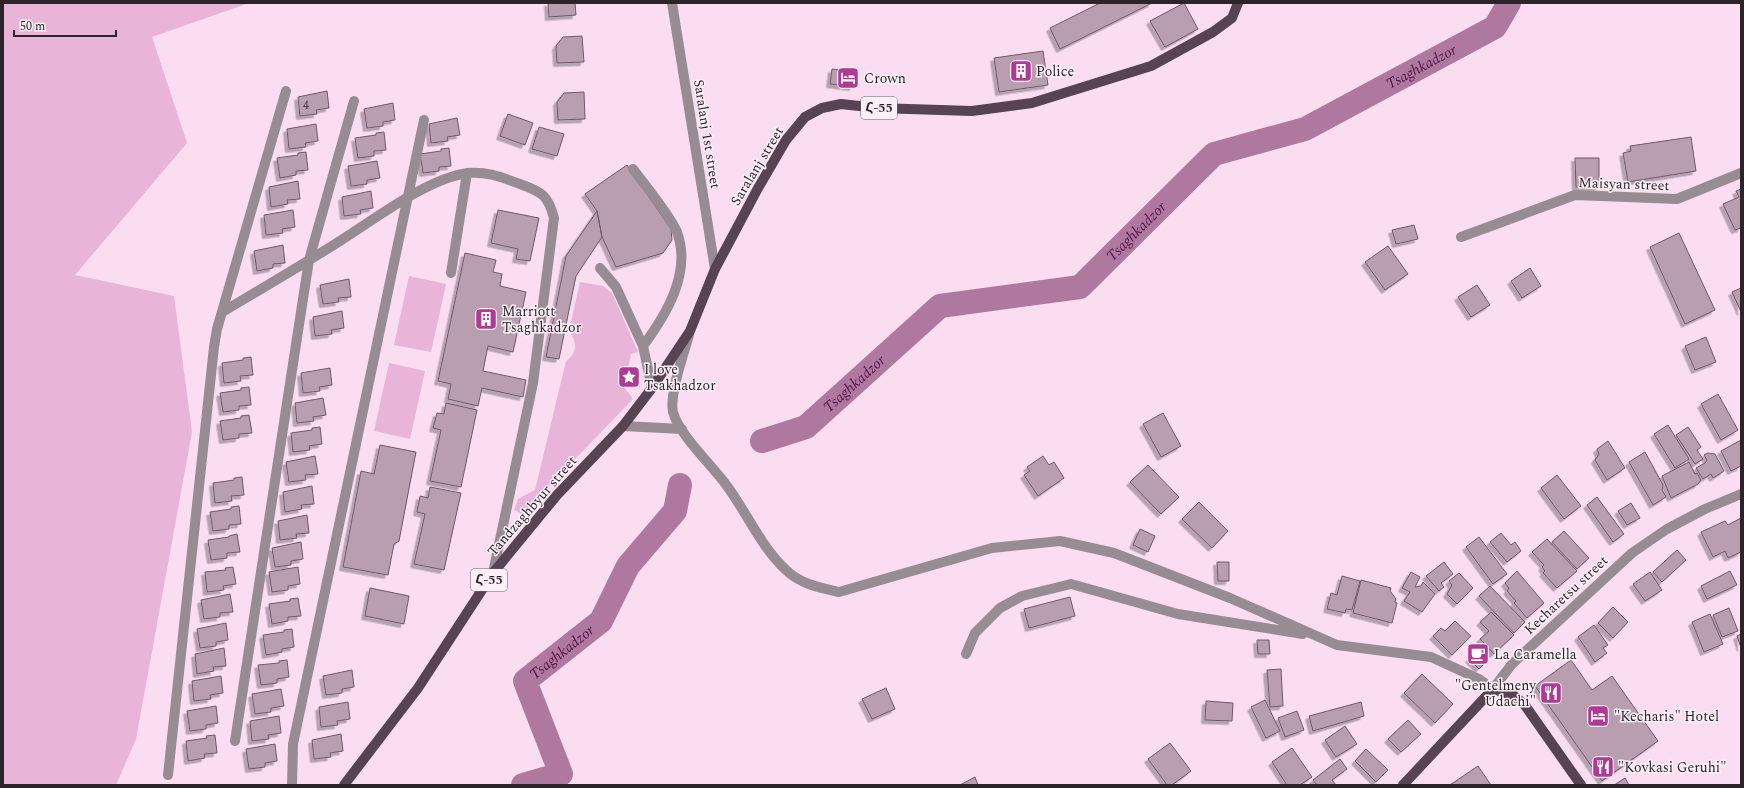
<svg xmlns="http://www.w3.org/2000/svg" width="1744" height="788" font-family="Spectral,'Noto Sans Armenian',serif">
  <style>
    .green { fill: #e8b4d8 }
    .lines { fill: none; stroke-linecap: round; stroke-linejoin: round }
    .river { stroke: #af789f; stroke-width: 24 }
    .building { fill: #b99eb0; stroke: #705869; filter: url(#shadow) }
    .minor { stroke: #988c94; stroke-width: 10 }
    .major { stroke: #574351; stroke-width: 10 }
    .labels { text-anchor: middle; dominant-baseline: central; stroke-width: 3; stroke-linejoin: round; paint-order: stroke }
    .number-label { font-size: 12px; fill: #50424c }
    .shield { fill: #fcf0f8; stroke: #6b6068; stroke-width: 1 }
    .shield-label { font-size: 13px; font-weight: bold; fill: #2d232a }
    .poi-label { font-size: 14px; fill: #2d232a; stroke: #fcf0f8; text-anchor: start }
    .street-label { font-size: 14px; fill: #2d232a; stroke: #fcf0f8 }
    .water-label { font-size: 15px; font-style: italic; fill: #551247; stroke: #fcf0f8 }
  </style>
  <defs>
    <filter id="shadow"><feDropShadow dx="-3.5" dy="3.5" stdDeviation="0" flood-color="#0004"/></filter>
  </defs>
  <rect width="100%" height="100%" fill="#faddf1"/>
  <path class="green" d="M3 3H249L152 37 187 143 75 275 174 296 192 432 136 739 116 785H3Z
    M409 276 446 284 431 352 394 345Z
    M580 282 603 286 612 293 638 352 631 354 624 387 633 399 522 514 514 510 518 499 535 490 566 361C578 353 577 342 569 331Z
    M389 363 425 371 410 439 374 431Z"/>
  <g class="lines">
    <g class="river">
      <path id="s1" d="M762 441 806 427 940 306 1080 287 1214 154 1305 129 1495 27 1509 3"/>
      <path id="s2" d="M523 785 561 774 525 681 601 621 628 566 675 511 680 485"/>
    </g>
  </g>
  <path class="building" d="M548 3H575L576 15 549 17Z
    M1100 3H1152L1060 49 1050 28Z
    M1184 3 1198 29 1165 47 1150 21Z
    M582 36 584 62 557 63 556 46 563 37Z
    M1043 51 1048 85 999 92 994 58Z
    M832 69 855 72 853 87 830 84Z
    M327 91 329 108 316 110 317 114 300 116 298 97Z
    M584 92 585 119 558 120 557 102 564 93Z
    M393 103 395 120 383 122V126L367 128 364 109Z
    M508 114 533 123 525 145 500 136Z
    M457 118 460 135 447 137 448 141 431 143 429 124Z
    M316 124 318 141 305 143 306 147 289 149 287 129Z
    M539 127 564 134 557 156 532 149Z
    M384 132 386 150 374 151V156L358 158 355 138 376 135V133Z
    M1691 137 1696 171 1628 182 1623 153 1631 151 1630 146Z
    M449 148 451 166 439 167V171L423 173 420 154 441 151V149Z
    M306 152 308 170 296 171V175L280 178 277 158 298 155V153Z
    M1575 158H1599V187H1576Z
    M377 161 380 178 367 180V184L351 186 348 166Z
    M627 165 671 229 672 240 663 253 616 267 602 237 597 211 585 194Z
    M298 181 300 199 287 200 288 204 271 207 269 187Z
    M1741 189V228L1735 230 1723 204 1739 197 1736 191Z
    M371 191 373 208 360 210 361 214 344 216 342 197Z
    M293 210 295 227 282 229 283 233 266 235 264 215Z
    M498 210 539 218 530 261 516 259 518 249 491 243Z
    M597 211 602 237 576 276 559 359 546 357 566 256Z
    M1414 225 1418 239 1396 244 1392 230Z
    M1679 233 1715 310 1685 324 1650 247Z
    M283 245 285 263 273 264V268L257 271 254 251Z
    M1388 246 1408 274 1385 290 1365 262Z
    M465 253 496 260 493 272 502 274 500 286 526 292 513 352 488 346 483 371 526 380 523 397 482 388 478 406 448 399 451 384 438 381Z
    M1530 268 1541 286 1522 298 1511 281Z
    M349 279 351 297 338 298 339 302 323 304 320 285Z
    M1477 285 1490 305 1471 317 1458 297Z
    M1741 288V312L1732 292Z
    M342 311 344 328 331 330 332 334 315 336 313 317Z
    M1706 337 1716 362 1695 370 1685 346Z
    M251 357 253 375 240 376 241 381 224 383 222 363 243 360V358Z
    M330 368 332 385 319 387 320 391 303 393 301 373Z
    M249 387 251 405 239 406V410L223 412 220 393 241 390V388Z
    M1718 394 1738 430 1721 440 1701 404Z
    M323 398 326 415 313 417 314 421 297 423 295 403Z
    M446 403 477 410 461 487 430 481 441 430 433 428 437 413 444 414Z
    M1163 413 1181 446 1161 457 1143 424Z
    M249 415 252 433 239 434V438L223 440 220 421 241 418V416Z
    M1668 425 1689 459 1675 468 1654 434Z
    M320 427 322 444 309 446 310 450 293 452 291 433 312 430V428Z
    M1688 427 1701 447 1697 450 1703 459 1695 464 1676 435Z
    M1741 440V466L1731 471 1721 451Z
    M1608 441 1625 468 1607 480 1595 460 1599 454 1597 449Z
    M380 445 416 452 399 541 394 544 388 575 343 567 361 471 374 474Z
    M1645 452 1663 485 1662 490 1666 497 1653 505 1629 462Z
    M1708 453 1715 454 1724 471 1713 478 1711 474 1703 479 1696 468 1705 463 1707 460 1704 455Z
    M315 456 318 474 305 475 306 480 289 482 286 462Z
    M1043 456 1049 465 1054 462 1064 478 1038 496 1024 475 1030 471 1027 467Z
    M1689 462 1695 474 1697 473 1701 480 1698 484 1671 498 1662 476Z
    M1148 465 1179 497 1161 514 1130 482Z
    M1557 475 1581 506 1564 519 1541 488Z
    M242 477 244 495 231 496 232 501 215 503 213 483 234 480V478Z
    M312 486 314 504 301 505 302 509 285 512 283 492Z
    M430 487 461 493 444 570 414 564 425 514 417 512 420 496 428 498Z
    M1597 497 1624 534 1613 542 1587 505Z
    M1199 502 1228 531 1212 548 1182 519Z
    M1631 503 1640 518 1627 525 1618 511Z
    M239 506 241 524 229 525V529L213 531 210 512 231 509V507Z
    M307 515 309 533 296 534 297 538 280 540 278 521Z
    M1741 518V552L1728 558 1725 551 1713 557 1701 532 1725 521 1728 525Z
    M1140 529 1155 536 1148 552 1133 545Z
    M1564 531 1589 558 1577 569 1552 542Z
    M1501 533 1511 545 1515 542 1521 551 1507 562 1490 542Z
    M237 534 240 552 227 553V558L211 560 208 540 229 537V536Z
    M1479 537 1507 574 1493 584 1466 547Z
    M1547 539 1577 571 1557 588 1543 573 1545 571 1542 567 1544 565 1532 552Z
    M301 542 303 559 291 561V565L275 567 272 548Z
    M1677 550 1686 560 1662 582 1653 572Z
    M1217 562H1229V581H1218Z
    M1444 562 1453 574 1441 583 1444 587 1439 591 1426 576Z
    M233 567 236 584 223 586 224 590 207 592 205 572 226 570 225 568Z
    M298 567 300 584 288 586V590L272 592 269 572Z
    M1517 571 1544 603 1527 618 1514 603 1516 601 1507 591 1509 588 1505 583Z
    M1730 571 1737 585 1707 599 1701 586Z
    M1411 572 1420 577 1415 587 1421 586 1423 582 1435 594 1422 612 1404 601 1410 592 1402 588Z
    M1650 572 1662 590 1645 601 1633 584Z
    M1459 573 1473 588 1457 604 1447 594 1452 585 1449 581Z
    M1342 576 1360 581 1352 610 1346 609 1345 613 1327 609 1331 593 1337 595Z
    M1361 580 1391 588 1390 591 1396 599 1395 602 1397 603 1392 623 1353 613Z
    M1490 586 1525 622 1514 633 1479 596Z
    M370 588 409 596 404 624 365 616Z
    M230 594 233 612 220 613V617L204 619 201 600Z
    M1070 597 1075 616 1029 628 1024 609Z
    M298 598 301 616 288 617V621L272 624 269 604 290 601V599Z
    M1613 607 1628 622 1613 638 1598 623Z
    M1729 608 1738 631 1722 637 1713 615Z
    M1491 612 1514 635 1494 654 1480 639 1489 631 1480 622Z
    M1710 614 1723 644 1704 652 1692 622Z
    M1455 621 1471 636 1452 655 1433 636 1441 628 1445 631Z
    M226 623 228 640 216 642V646L200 648 197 629Z
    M1594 625 1608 645 1603 648 1607 653 1595 662 1578 637Z
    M292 629 294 647 282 649V652L266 655 263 635 284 632V630Z
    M1741 634V648L1737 636Z
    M1257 640H1269L1270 654H1258Z
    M224 648 226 666 213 667 214 671 197 674 195 654Z
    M1478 648 1488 660 1479 669 1469 659Z
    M287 660 289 677 277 679V683L261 685 258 665 279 663V661Z
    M1571 660 1592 690 1612 676 1658 741 1602 781 1535 686Z
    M1281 669 1283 706 1270 707 1267 670Z
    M352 670 354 687 342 689V693L326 695 323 676Z
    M1422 674 1453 704 1435 723 1404 693Z
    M221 676 223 693 210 695 211 699 194 701 192 681Z
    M886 688 895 709 872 719 862 699Z
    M281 689 284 706 271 708V712L255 714 252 694Z
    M1265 700 1280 731 1266 738 1251 707Z
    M1206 701 1233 703 1232 721 1205 720Z
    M348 702 350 719 337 721 338 725 321 727 319 707Z
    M1361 702 1364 716 1313 731 1309 716Z
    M216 706 218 723 206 725V729L190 731 187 711Z
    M1297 711 1304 730 1285 737 1278 718Z
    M279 716 281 733 268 735 269 739 252 741 250 721Z
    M1408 720 1421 734 1401 752 1388 739Z
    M1345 726 1357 744 1336 757 1325 740Z
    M341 734 343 751 330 753 331 757 314 759 312 740Z
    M215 735 217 753 204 754 205 758 188 761 186 741 207 738 206 736Z
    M1170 743 1191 771 1172 785H1167L1148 759Z
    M275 744 277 761 265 763V767L249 769 246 749Z
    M1292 748 1312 777 1300 785H1287L1272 762Z
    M1366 749 1388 770 1376 782 1355 761Z
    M1340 759 1347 769 1332 780 1336 785H1317L1313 780Z
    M1478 766 1491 785H1450Z
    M975 777 978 785H960Z
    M1625 778 1629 785H1614Z"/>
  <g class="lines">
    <path class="minor" d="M672 3 715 269
      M633 169C645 185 670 215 677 232 692 273 666 315 643 346
      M1461 237 1575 195 1677 199 1741 173
      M600 268 616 287 643 346 652 388
      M451 273 467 173
      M224 311C263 288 302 265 340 241 375 219 428 178 468 173 487 171 503 178 520 184 542 192 548 195 554 218L533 383 493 573
      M689 335C684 353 669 395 673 412 679 435 712 465 727 486 747 513 761 547 786 570 800 584 821 588 839 592L992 548 1060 541 1114 553 1230 598 1337 645 1431 657 1479 679 1493 689 1512 664 1632 553 1667 529 1705 509 1741 494
      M623 426 682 429
      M966 654 975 633 1000 608 1022 596 1071 584 1178 614 1303 634
      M235 741 309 260 354 101
      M168 775 214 347 217 329 286 91
      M292 785 293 744 424 120"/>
    <path class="major" d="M344 785 418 688 493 573 557 495 623 426 652 388 690 331 715 269 757 190 786 140 805 117 822 108 841 104 877 108 972 111 1032 103 1151 66 1213 32 1232 18 1238 3
      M1403 785 1493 689 1514 696 1524 704 1581 785"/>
  </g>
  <defs>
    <g id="building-square" transform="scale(1.15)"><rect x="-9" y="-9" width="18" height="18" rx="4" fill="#ae3a94" stroke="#fcf0f8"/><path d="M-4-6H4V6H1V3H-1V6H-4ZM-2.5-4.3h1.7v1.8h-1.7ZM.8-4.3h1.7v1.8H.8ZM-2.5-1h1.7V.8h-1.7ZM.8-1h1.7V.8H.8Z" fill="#fff"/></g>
    <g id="hotel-square" transform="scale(1.15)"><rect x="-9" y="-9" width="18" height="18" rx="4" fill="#ae3a94" stroke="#fcf0f8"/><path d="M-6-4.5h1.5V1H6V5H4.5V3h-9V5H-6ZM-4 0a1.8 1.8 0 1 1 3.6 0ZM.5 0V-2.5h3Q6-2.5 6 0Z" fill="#fff"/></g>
    <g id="sight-square" transform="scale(1.15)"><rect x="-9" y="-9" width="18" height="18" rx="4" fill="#ae3a94" stroke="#fcf0f8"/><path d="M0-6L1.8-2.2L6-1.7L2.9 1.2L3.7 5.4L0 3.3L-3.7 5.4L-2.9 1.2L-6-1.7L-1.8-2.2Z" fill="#fff"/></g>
    <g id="cafe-square" transform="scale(1.15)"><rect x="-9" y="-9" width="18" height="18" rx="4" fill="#ae3a94" stroke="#fcf0f8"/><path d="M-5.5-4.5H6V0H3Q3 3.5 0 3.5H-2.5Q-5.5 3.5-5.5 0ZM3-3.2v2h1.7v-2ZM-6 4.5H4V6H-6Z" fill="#fff"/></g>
    <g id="restaurant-square" transform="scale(1.15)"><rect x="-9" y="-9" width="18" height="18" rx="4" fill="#ae3a94" stroke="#fcf0f8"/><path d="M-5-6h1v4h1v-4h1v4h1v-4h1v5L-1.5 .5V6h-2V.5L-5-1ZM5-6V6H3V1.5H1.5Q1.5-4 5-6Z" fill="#fff"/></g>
  </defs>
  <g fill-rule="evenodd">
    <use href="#building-square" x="1021" y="71"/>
    <use href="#hotel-square" x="848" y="78"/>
    <use href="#building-square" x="486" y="319"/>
    <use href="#sight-square" x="629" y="377"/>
    <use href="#cafe-square" x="1478" y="654"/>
    <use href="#restaurant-square" x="1551" y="693"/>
    <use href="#hotel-square" x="1598" y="716"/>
    <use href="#restaurant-square" x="1603" y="767"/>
  </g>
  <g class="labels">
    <g class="number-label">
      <text x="306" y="105">4</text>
    </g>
    <g class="shield">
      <rect x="861" y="97" width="36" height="22" rx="3"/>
      <rect x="471" y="569" width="36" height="22" rx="3"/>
    </g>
    <g class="shield-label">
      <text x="879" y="108">Հ-55</text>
      <text x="489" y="580">Հ-55</text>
    </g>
    <g class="poi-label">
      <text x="1036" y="71">Police</text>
      <text x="864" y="78">Crown</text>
      <text x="502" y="311">Marriott<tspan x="502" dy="16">Tsaghkadzor</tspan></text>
      <text x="644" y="369">I love<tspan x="644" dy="16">Tsakhadzor</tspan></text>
      <text x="1494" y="654">La Caramella</text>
      <text x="1536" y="685" text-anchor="end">"Gentelmeny<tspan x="1536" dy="16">Udachi"</tspan></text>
      <text x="1614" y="716">"Kecharis" Hotel</text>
      <text x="1618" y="767">"Kovkasi Geruhi"</text>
    </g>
    <g class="street-label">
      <text transform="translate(707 134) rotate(81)">Saralanj 1st street</text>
      <text transform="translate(757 166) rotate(-59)">Saralanj street</text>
      <text transform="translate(1624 184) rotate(2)">Maisyan street</text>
      <text transform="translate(532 506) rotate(-49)">Tandzaghbyur street</text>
      <text transform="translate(1566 595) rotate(-43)">Kecharetsu street</text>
    </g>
    <g class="water-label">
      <text stroke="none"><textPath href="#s1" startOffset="783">Tsaghkadzor</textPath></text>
      <text stroke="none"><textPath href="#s1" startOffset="447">Tsaghkadzor</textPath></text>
      <text stroke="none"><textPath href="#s1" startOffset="111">Tsaghkadzor</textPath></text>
      <text stroke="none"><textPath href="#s2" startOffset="186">Tsaghkadzor</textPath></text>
    </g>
  </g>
  <rect width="1744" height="788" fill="none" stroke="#2d232a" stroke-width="8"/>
  <path d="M14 30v6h102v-6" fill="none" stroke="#2d232a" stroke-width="2"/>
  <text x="20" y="30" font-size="12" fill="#2d232a" stroke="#fcf0f8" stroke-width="3" paint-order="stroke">50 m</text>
</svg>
